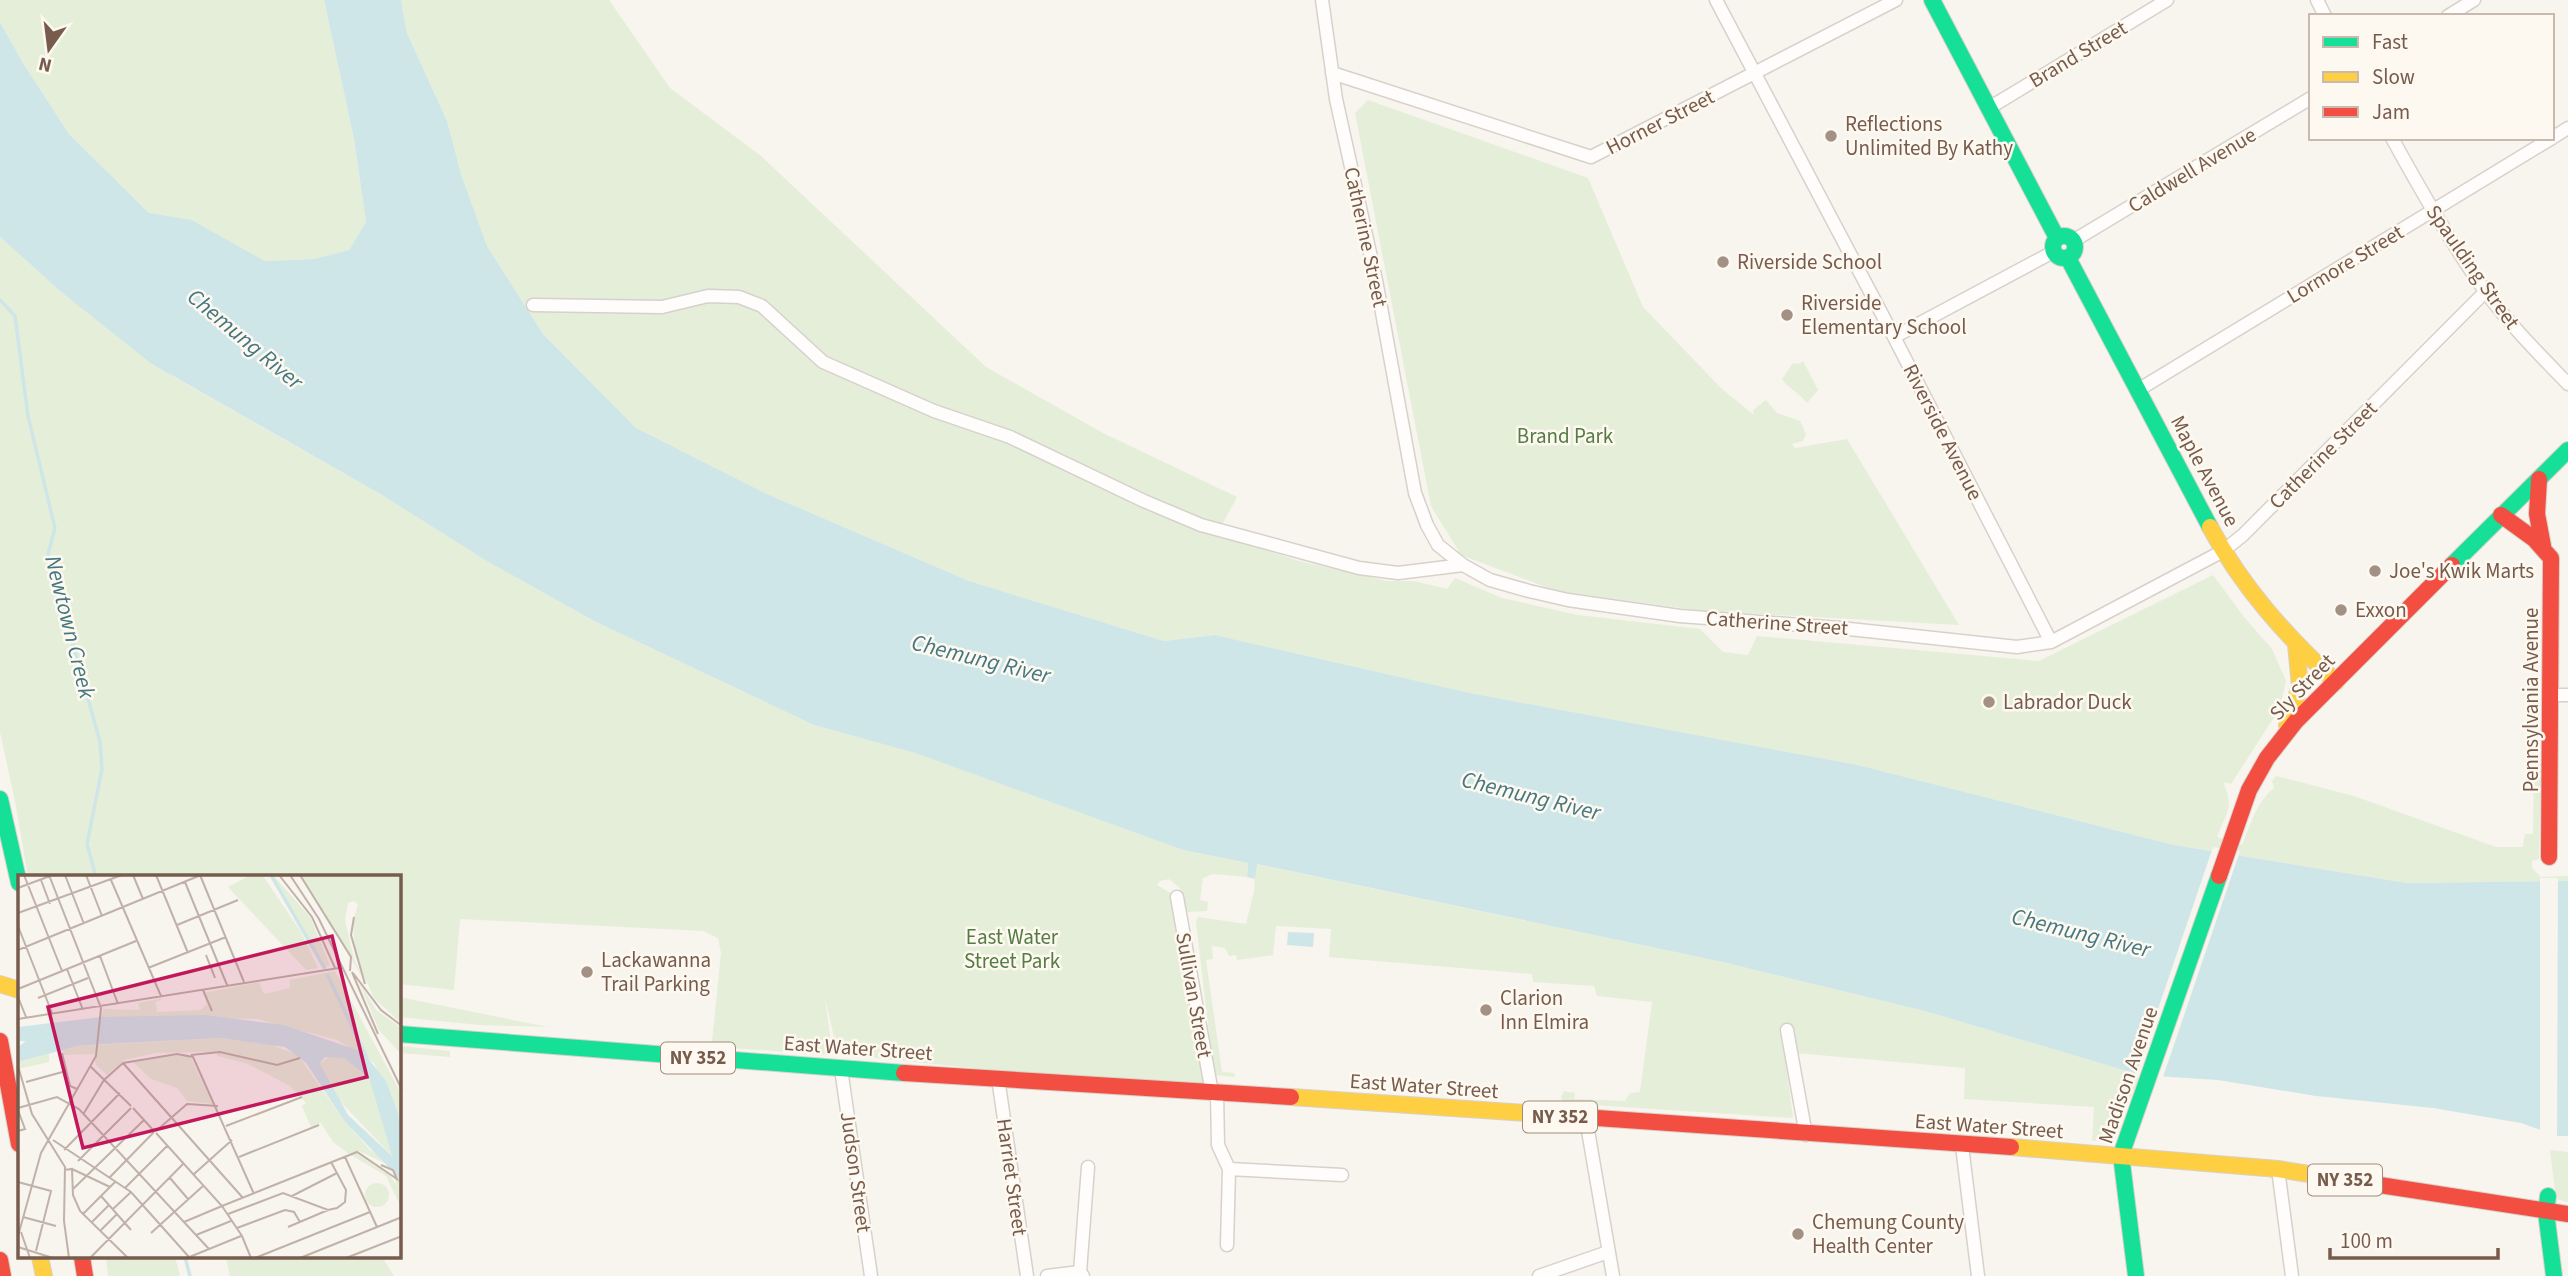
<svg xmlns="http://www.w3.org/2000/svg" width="2568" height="1276" font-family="'Source Sans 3',sans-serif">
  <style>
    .green { fill: #e5eed9 }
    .water { fill: #cfe6e8 }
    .pier { fill: #f8f4ee }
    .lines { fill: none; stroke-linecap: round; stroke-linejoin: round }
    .stream { stroke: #cfe6e8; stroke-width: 3.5 }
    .street-casing { stroke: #d7d1cc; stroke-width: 15 }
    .fast-casing { stroke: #d8d1ca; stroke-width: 18 }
    .slow-casing { stroke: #d8d1ca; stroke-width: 18 }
    .jam-casing { stroke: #d8d1ca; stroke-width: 18 }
    .street { stroke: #fefdfc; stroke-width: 12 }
    .fast { stroke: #16e098; stroke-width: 16 }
    .slow { stroke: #ffcf43; stroke-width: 16 }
    .jam { stroke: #f24e42; stroke-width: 16 }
    .poi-dot { fill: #a49185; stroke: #fef9f0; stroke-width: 2.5 }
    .labels { text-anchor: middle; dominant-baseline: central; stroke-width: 5; stroke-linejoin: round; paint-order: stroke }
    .shield { fill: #fef9f0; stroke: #a08b7e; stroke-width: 2 }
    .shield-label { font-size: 19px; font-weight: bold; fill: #775c4d }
    .street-label { font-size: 21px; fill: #775c4d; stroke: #fef9f0 }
    .poi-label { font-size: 21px; fill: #775c4d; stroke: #fef9f0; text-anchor: start }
    .park-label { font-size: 21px; fill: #557c45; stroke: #fef9f0 }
    .water-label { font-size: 23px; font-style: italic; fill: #447782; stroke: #fef9f0 }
    .inset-river { fill: none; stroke: #cfe6e8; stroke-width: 3.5 }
    .inset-road { fill: none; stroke: #c0b2a9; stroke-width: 2 }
    .view { fill: #c2185b; fill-opacity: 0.15; stroke: #c2185b; stroke-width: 3.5 }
    .inset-edge { fill: none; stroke: #775c4d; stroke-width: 3.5 }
  </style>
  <rect width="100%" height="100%" fill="#f8f4ee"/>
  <path class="green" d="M0 0H324L354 139 366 222 349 250 315 259 265 261 192 220 150 214 69 134 23 63 0 22Z
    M401 0H609L670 88 761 156 986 367 1103 433 1237 497 1217 534 1299 561 1387 581H1414L1447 589 1455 578 1502 598 1578 615 1700 629 1723 652 1748 655 1757 636 2039 661 2213 575 2244 617 2272 649 2286 681 2280 708 2231 784 2223 782C2235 809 2226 812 2217 837L2242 845C2250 826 2257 801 2274 788L2272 781 2276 776 2354 796 2496 847H2523L2525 834H2533L2534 759H2541L2539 859 2532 861V868L2541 877 2568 876V881L2407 883 2174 845 1858 765 1470 693 1215 635 1164 641 969 581 767 494 636 428 543 334 487 246 462 177 447 121 407 33Z
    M1368 100 1588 178 1643 307 1722 389 1754 415 1753 410 1766 400 1777 413 1800 421 1806 434 1803 441 1792 444 1795 448 1847 439 1959 625 1703 611 1557 591 1461 555 1431 506 1355 113Z
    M0 237 60 291 174 377 382 495 485 560 594 621 814 725 915 753 1183 850 1248 863 1247 877 1213 874 1203 878 1200 900 1208 902 1207 911 1184 912 1180 888 1169 879 1160 881 1157 885 1177 897 1212 1093 838 1054 825 998 832 1050 830 1055 719 1047 712 1042 721 953 718 938 703 931 460 919 454 990 399 984V877H28L15 801 0 732Z
    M1803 361 1818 390 1807 403C1799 392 1786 387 1782 379L1793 363 1799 364Z
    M1256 864 1718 961 1925 1011 2140 1075 2114 1137 2107 1140 2092 1141 2094 1107 1964 1099 1965 1068 1796 1053 1782 1033 1793 1118 1563 1103 1561 1097 1564 1091 1575 1093 1574 1099 1625 1101 1630 1093 1640 1092 1652 1002 1597 996 1594 986 1533 982 1532 974 1329 957 1331 929 1276 926 1273 955 1237 960 1236 955 1229 956 1225 948 1212 946 1213 959 1206 960 1222 1072 1234 1073 1235 1077 1214 1075 1196 922 1198 917 1246 924 1254 891Z
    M399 997 548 1027 480 1025 399 1017Z
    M399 1046 450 1051V1057L399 1053Z
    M2550 1150 2568 1152V1202L2556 1199Z
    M106 1257H175L180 1276H108Z
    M226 1257H382L394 1276H230Z"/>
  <path class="water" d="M324 0H401L407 33 447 121 462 177 487 246 543 334 636 428 767 494 969 581 1164 641 1215 635 1470 693 1858 765 2174 845 2407 883 2568 881V1136H2558L2521 1123 2433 1108 2316 1096 2218 1080 2140 1075 1925 1011 1718 961 1257 864 1255 879 1247 877 1248 863 1183 850 915 753 814 725 594 621 485 560 382 495 152 364 60 291 0 237V22L23 63 69 134 149 213 192 220 265 261 314 259 349 250 366 222 354 139Z
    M1288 932 1314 933 1313 947 1287 945Z"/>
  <path class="pier" d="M2213 847 2240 851 2162 1080 2135 1077Z
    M2540 878H2558L2557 1140 2540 1133Z"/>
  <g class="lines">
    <path class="stream" d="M0 300 15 316 28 416 55 528 48 554 100 742 102 769 87 844 96 877
      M185 1257 190 1276"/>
    <g class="street-casing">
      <path id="street" d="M1322 0 1336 99 1376 280 1415 493 1427 525 1438 545 1463 565 1490 580 1529 591 1568 600 1680 616 1840 628 2017 647 2051 642 2223 551 2243 535 2486 291
        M1716 0 1894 337 2051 642
        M2317 0 2325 16
        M2448 16 2474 0
        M1332 73 1591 157 1896 0
        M1989 108 2167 0
        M2392 138C2421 191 2450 242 2485 291 2510 325 2539 354 2568 384
        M2552 138 2568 128
        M2073 241 2311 98
        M533 305 662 307 708 296 739 297 762 306 823 362 934 411 1010 437 1144 501 1201 525 1359 568 1398 573 1463 565
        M1894 337 2053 252
        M2138 390 2552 138
        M2552 695H2568
        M1177 897 1212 1093
        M1787 1030 1806 1135
        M841 1069 871 1276
        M998 1078 1027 1276
        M1217 1093 1218 1145 1229 1169 1342 1175
        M1586 1119 1613 1276
        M1962 1146 1978 1276
        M2278 1169 2292 1276
        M1227 1245 1229 1169
        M1047 1276 1080 1272
        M1083 1276 1080 1272 1088 1167
        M1539 1276 1608 1252"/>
    </g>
    <g class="fast-casing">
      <path id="fast" d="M1932 0 2057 238
        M2053 247a11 11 0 1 1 22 0a11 11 0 1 1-22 0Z
        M2068 258 2210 527
        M2452 565 2568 450
        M0 799 19 883
        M399 1034 904 1073
        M2548 1196 2546 1212 2554 1276
        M2136 1276 2121 1155 2219 876"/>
    </g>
    <g class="slow-casing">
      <path id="slow" d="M2210 527C2242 587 2286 636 2336 682
        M2287 725 2300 686 2296 645
        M0 984 19 990
        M1291 1097 1554 1115
        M2011 1147 2278 1169 2334 1178
        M40 1257 44 1276"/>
    </g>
    <g class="jam-casing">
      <path id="jam" d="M2539 479 2537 514 2543 546
        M2501 515 2534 539 2551 558 2549 857
        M2219 876 2249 790 2267 758 2296 721 2452 565
        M0 1041 19 1144
        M904 1073 1291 1097
        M1554 1115 2011 1147
        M2334 1178 2568 1214
        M82 1257 85 1276
        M0 1260 3 1276"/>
    </g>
    <use href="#street" class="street"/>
    <use href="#fast" class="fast"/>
    <use href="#slow" class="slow"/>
    <use href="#jam" class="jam"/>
  </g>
  <g class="poi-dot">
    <circle cx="1831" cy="136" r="7"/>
    <circle cx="1723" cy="262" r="7"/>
    <circle cx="1787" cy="315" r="7"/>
    <circle cx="2375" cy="571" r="7"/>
    <circle cx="2341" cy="610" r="7"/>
    <circle cx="1989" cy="702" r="7"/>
    <circle cx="587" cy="972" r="7"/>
    <circle cx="1486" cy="1010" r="7"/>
    <circle cx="1798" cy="1234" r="7"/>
  </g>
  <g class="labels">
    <g class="shield">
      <rect x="661" y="1042.5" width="74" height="31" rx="5"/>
      <rect x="1523" y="1101.5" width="74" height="31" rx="5"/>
      <rect x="2308" y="1164.5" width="74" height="31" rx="5"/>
    </g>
    <g class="shield-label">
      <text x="698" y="1058">NY 352</text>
      <text x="1560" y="1117">NY 352</text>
      <text x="2345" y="1180">NY 352</text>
    </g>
    <g class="street-label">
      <text transform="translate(2078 54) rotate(-31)">Brand Street</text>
      <text transform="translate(1660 122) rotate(-27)">Horner Street</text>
      <text transform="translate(2192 170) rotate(-31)">Caldwell Avenue</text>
      <text transform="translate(1366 237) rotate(78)">Catherine Street</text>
      <text transform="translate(2345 264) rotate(-31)">Lormore Street</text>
      <text transform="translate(2473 267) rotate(55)">Spaulding Street</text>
      <text transform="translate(1943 432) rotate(63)">Riverside Avenue</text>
      <text transform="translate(2323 455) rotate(-45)">Catherine Street</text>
      <text transform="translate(2205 471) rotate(62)">Maple Avenue</text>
      <text transform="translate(1777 623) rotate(4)">Catherine Street</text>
      <text transform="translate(2302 687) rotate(-46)">Sly Street</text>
      <text transform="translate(2531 700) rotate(-90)">Pennsylvania Avenue</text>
      <text transform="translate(1194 995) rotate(80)">Sullivan Street</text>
      <text transform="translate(858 1048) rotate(4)">East Water Street</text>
      <text transform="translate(2128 1075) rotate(-71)">Madison Avenue</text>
      <text transform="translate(1424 1086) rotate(4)">East Water Street</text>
      <text transform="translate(1989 1126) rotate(4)">East Water Street</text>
      <text transform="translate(856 1172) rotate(82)">Judson Street</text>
      <text transform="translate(1012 1177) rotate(82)">Harriet Street</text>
    </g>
    <g class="poi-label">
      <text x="1845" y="124">Reflections<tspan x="1845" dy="24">Unlimited By Kathy</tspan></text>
      <text x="1737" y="262">Riverside School</text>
      <text x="1801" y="303">Riverside<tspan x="1801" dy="24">Elementary School</tspan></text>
      <text x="2389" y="571">Joe's Kwik Marts</text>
      <text x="2355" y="610">Exxon</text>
      <text x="2003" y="702">Labrador Duck</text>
      <text x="601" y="960">Lackawanna<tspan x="601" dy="24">Trail Parking</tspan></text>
      <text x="1500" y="998">Clarion<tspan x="1500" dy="24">Inn Elmira</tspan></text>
      <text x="1812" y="1222">Chemung County<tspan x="1812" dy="24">Health Center</tspan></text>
    </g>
    <g class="park-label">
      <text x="1565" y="436">Brand Park</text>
      <text x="1012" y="937">East Water<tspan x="1012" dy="24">Street Park</tspan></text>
    </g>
    <g class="water-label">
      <text transform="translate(245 339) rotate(40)">Chemung River</text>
      <text transform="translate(70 627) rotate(76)">Newtown Creek</text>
      <text transform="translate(981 659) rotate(14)">Chemung River</text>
      <text transform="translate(1531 796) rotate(14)">Chemung River</text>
      <text transform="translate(2081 933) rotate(14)">Chemung River</text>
    </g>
  </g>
  <g transform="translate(18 875)">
    <rect width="383" height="383" fill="#f8f4ee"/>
    <path d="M233 0 245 1 283 57 300 93 288 95 210 12ZM255 0 292 42 312 90 307 93ZM283 0H383V148L356 123 337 81 335 46 340 30 336 26 330 28 327 45 336 84 347 107ZM317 96 383 218V247L356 188 319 165 239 144 83 142 85 134 122 135 120 128 146 123 138 127 139 137 182 135 189 129 185 118 241 107 246 119 272 113 271 105ZM341 107 358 135 383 153V179L361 155ZM203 163 251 169 280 180 327 247 352 275 362 281 374 292 377 295 383 305V332L368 301 333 280 338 278 371 300 379 311 373 291 341 276 331 279 315 267 303 248 293 252 284 231 288 228 272 211 230 189 199 181V177L138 178 106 185 89 200 78 190 76 179 46 180 44 175 31 179V187L0 194V187L59 171ZM161 180 172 181 195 229 169 226 159 213 133 204 115 187ZM312 181 326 183 351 203 374 281 321 225 302 188ZM347 320a12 12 0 1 1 24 0a12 12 0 1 1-24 0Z" fill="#e5eed9"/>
    <path d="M187 140 266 150 345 177 368 206 383 247V305L327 247 288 188 267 172 203 163 86 169 59 171 0 187V172L8 166H0V152L83 142ZM307 182 326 183 351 203 374 281 330 240 306 196 302 188Z" fill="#cfe6e8" fill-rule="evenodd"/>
    <path class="inset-river" d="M253 0 307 94M309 99 349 183"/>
    <path class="inset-road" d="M6 0 44 96M47 0 66 49M68 0 84 41M115 0 125 24M138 0 170 78M182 0 226 107M261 0 294 42 317 93M272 0 301 44 384 215M282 0 333 82 332 96M23 5 32 29M93 5 143 121M167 7 209 110M0 13 32 1M0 38 104 0M336 42 333 60 347 109M159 50 220 25M0 51 34 138M0 75 183 0M188 80 197 103M82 81 100 129M130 93 208 62M49 94 65 135M334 97 360 159M335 98 363 135 384 151M0 114 118 66M185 115 194 136M0 122 8 142M20 123 70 103M0 144 321 93M44 178 52 211 59 214M173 180 202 177 259 190 282 183M105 188 225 323M0 191 14 239 47 292 46 346 51 383M72 191 113 231M8 207 48 196M0 233 39 222 61 234 191 374M115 233 136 256M0 235 7 254 0 256M66 238 86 205 105 188 159 179 175 182 236 319M208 251 284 222M138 256 169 229 200 231M138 258 204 331 224 361 233 383M35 265 113 317 171 382M46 275 102 218M221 282 301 250M327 282 359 352M60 286 113 233M54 294 92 312M46 295 54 294 55 320 62 336 110 383M176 299 214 265M92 302 136 257M152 303 170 324M0 307 33 316 18 376M107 313 149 271M54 315 126 245M83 321 113 355M274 321 319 298M204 331 339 277 379 304 375 295 363 290M95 334 113 317M65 339 97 307M210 339 265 318 310 335 319 333 327 327 328 315 313 287M5 342 38 351M74 347 91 330M166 347 204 331M270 352 310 335M219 353 267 335 276 337 282 347M83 355 99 339M3 357 12 383M133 358 185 311M178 360 213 346M0 361 23 278 78 181 83 133 31 0M0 372 35 383M72 383 165 289M169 383 223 361M237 383 352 337M282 383 384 342M328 383 384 361"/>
    <path class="view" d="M314 61 349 202 65 273 30 132Z"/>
    <rect width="383" height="383" class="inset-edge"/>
  </g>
  <rect x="2309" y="14" width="245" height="126" fill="#fef9f0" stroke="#c8baaf" stroke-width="2"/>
  <rect x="2323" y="37" width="35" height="10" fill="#16e098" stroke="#c8baaf" stroke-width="2"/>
  <text x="2372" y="49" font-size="21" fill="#775c4d">Fast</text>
  <rect x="2323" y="72" width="35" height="10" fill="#ffcf43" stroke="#c8baaf" stroke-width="2"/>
  <text x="2372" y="84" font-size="21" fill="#775c4d">Slow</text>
  <rect x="2323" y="107" width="35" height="10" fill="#f24e42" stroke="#c8baaf" stroke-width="2"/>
  <text x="2372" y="119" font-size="21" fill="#775c4d">Jam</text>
  <g transform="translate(49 49) rotate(194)" stroke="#fef9f0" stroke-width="5" paint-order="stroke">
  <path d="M0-5L12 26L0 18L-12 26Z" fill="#775c4d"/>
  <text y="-10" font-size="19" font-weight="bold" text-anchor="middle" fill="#775c4d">N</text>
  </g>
  <path d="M2330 1248v10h168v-10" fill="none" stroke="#775c4d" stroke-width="3.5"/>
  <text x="2340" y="1248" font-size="21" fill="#775c4d" stroke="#fef9f0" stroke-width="5" paint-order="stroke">100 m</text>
</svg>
